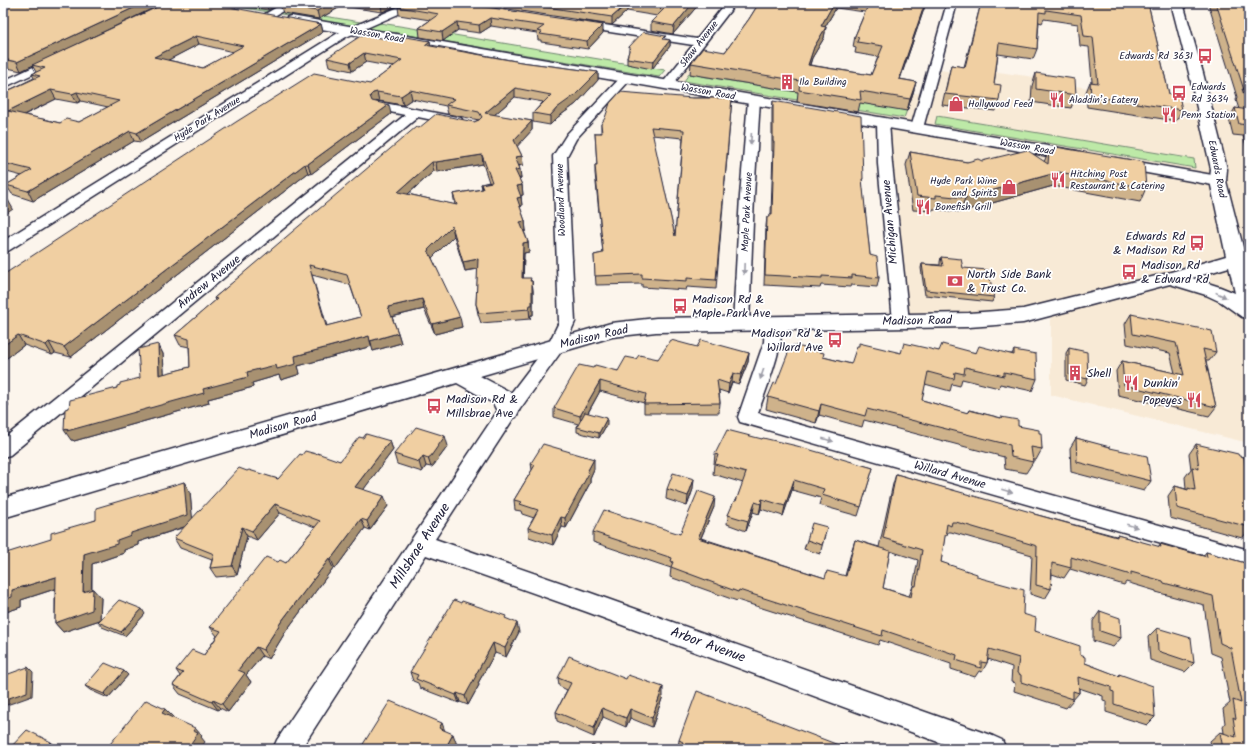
<svg xmlns="http://www.w3.org/2000/svg" width="1252" height="752" font-family="Kalam,sans-serif">
  <style>
    .built { fill: #f8ead6 }
    .green { fill: #bde9a7; stroke: #708671 }
    .lines { fill: none; stroke-linecap: round; stroke-linejoin: round }
    .minor-casing { stroke: #22223b; stroke-width: 3 }
    .tertiary-casing { stroke: #22223b; stroke-width: 3 }
    .secondary-casing { stroke: #22223b; stroke-width: 3 }
    .minor { fill: #fff; fill-rule: evenodd }
    .tertiary { fill: #fff; fill-rule: evenodd }
    .secondary { fill: #fff; fill-rule: evenodd }
    .wall { fill: #ceb28b; stroke: #22223b; fill-rule: evenodd }
    .shaded-wall { fill: #a89171; stroke: #22223b }
    .building { fill: #f0cfa2; stroke: #22223b; fill-rule: evenodd }
    .oneway { fill: #9c9ca7 }
    .labels { text-anchor: middle; dominant-baseline: central; stroke-width: 3.5; stroke-linejoin: round; paint-order: stroke }
    .far-street-label { font-size: 10px; fill: #22223b; stroke: #fff }
    .far-poi-label { font-size: 10px; fill: #22223b; stroke: #fff; text-anchor: start }
    .street-label { font-size: 12px; fill: #22223b; stroke: #fff }
    .poi-label { font-size: 12px; fill: #22223b; stroke: #fff; text-anchor: start }
    .near-street-label { font-size: 14px; fill: #22223b; stroke: #fff }
  </style>
  <rect width="100%" height="100%" fill="#fcf5ec"/>
  <filter id="ink" filterUnits="userSpaceOnUse"><feTurbulence type="fractalNoise" baseFrequency=".025" numOctaves="2"/><feDisplacementMap in="SourceGraphic" scale="8" xChannelSelector="R" yChannelSelector="G"/><feConvolveMatrix kernelMatrix="1 2 1 2 8 2 1 2 1" color-interpolation-filters="sRGB"/></filter>
  <g filter="url(#ink)">
    <path class="built" d="M691 56 927 95 934 69 990 78 991 71 1062 81V84L1182 102H1203L1249 109V443L1051 395V310L901 321 882 122 667 85Z"/>
    <path class="green" d="M215 3H246L366 23H380L406 27 665 70 659 77Z
      M689 74 907 110 904 118 684 81Z
      M937 116 1194 159 1195 168 935 124Z"/>
    <g class="lines">
      <g class="minor-casing">
        <path id="minor" d="M284 3H296L271 18H265L263 16 265 14Z
          M408 3H421L419 5 346 37 8 251 3 253V241L338 33Z
          M726 3H736L671 87H663L661 85 693 45 578 27 573 24 578 21 697 39Z
          M947 3H957L923 128 921 131H913L911 128Z
          M57 56 62 59 61 61 3 88V81Z
          M626 75 630 76 632 78 630 80 576 139 567 156 575 322 563 349 515 416 435 539 588 592 993 736 1002 740 1006 749H957L587 612 426 555 301 749H273L277 740 501 406 549 343 559 322 553 156 567 134 622 76Z
          M754 96 758 98 760 100 754 196 749 324 747 328 741 329 735 328 733 324 740 196 748 100 750 98Z
          M379 102 457 117 461 118 463 121 461 124 457 125 418 117 10 455 3 457V439L405 115 375 109 373 106 375 103Z
          M883 118 887 119 889 122 892 164 909 321 907 325 901 326 895 325 893 321 878 164 877 122 879 119Z
          M773 318 779 319C789 335 764 394 758 413L1249 550V568L740 422 738 417 764 342 765 323 767 319Z"/>
      </g>
      <g class="tertiary-casing">
        <path id="tertiary" d="M291 16 1077 151 1083 153 1085 156 1083 159 1077 161 287 23 285 20 287 17Z
          M1115 158 1218 176 1224 177 1226 181 1224 185 1218 186 1109 166 1107 163 1109 160Z"/>
      </g>
      <g class="secondary-casing">
        <path id="secondary" d="M1171 3H1183L1203 73 1227 169 1226 181 1244 251 1249 249V261L1247 262 1249 272V318L1242 317 1221 302 1206 295 1170 284 1023 323 969 327 656 332 612 337 480 376 510 392 519 411 516 417 508 419 500 417 493 403 457 383 3 518V498L611 323 656 318 969 313 1023 309 1164 274 1226 256 1210 181 1211 169 1189 73ZM1229 267 1235 293 1220 287 1192 278Z"/>
      </g>
      <use href="#minor" class="minor"/>
      <use href="#tertiary" class="tertiary"/>
      <use href="#secondary" class="secondary"/>
    </g>
    <path class="wall" d="M3 3H164L52 56 166 3 321 24 323 32 141 142 134 141 33 201 12 194 6 185 22 176 3 171V93L34 78 32 74 36 72 32 65 21 71 3 67ZM199 44 233 52 203 68 168 60ZM56 99 77 103 81 101 108 107 79 122 60 123 24 115Z
      M226 3H281L268 10Z
      M284 3H404L382 12 342 6 319 19 283 13 280 5Z
      M408 3 603 33 588 49 541 42V40H538L537 33 491 26 480 33 458 30 443 41 420 37 419 28 430 20 399 15 398 7Z
      M469 3H700L673 34 651 30V22L657 16 627 11 612 25Z
      M759 3H926L900 79 916 82 913 93 907 111 860 103 858 112 797 102 798 92 690 74 691 63 725 52 749 19ZM836 8 865 12 855 36 853 47 856 48 855 53 878 57 871 75 810 65 812 58 824 38 826 27H825Z
      M981 3H1148L1169 94 1182 110 1176 121 1087 107 1086 92 1090 82H1092L1089 47 1080 46 1078 24 1044 19 1042 23 1039 22 1037 49 1033 59 998 54 994 84 999 100 995 111 942 105 951 65 964 67Z
      M1208 3H1249V155L1243 136 1233 135 1229 119 1235 108 1239 109 1236 100 1237 97Z
      M666 39 670 40V46L652 69 627 64V58L629 51V47Z
      M394 40 430 41 431 45 521 62 598 72V80L576 104 558 117 550 125 533 122V113L543 102 515 97 494 115 532 121V130L517 146 522 156 523 165 519 166 521 178 519 179 522 185 523 195H521L522 206 520 207 525 221 526 231H524L528 242 529 252 524 253 523 278 532 281 533 291V315H531L530 319 481 323 478 314 476 304 478 269 465 271 454 236 432 258 462 327 435 334 424 309 392 317 398 333 401 343 373 351 372 346 298 366 300 374 281 380 279 375 252 383 253 387 208 399 209 403 74 441 73 440H71L69 408 140 378 158 344 163 354 164 374 190 367 189 347 180 345 175 335 215 301 214 298 419 128 474 122 479 120 448 114 446 106 412 99 403 105 379 101 375 102 391 114 311 174 308 173 71 357 55 353 52 355 24 345 3 361V275L370 84 393 67 366 62 352 71 329 66 327 58ZM483 164 489 182 481 184 482 189 453 194 455 205 408 194 434 171 437 172ZM312 275 350 285 361 317 327 326Z
      M1036 73 1076 95 1071 108 1031 102 1032 86Z
      M693 98H732L716 289 687 287 686 290 642 287V284L596 285 594 255 603 253 595 173V165H597L595 133H601V124ZM652 135 683 138 675 236Z
      M773 101 863 179 862 184 870 255 879 278 877 287 851 285 850 287 821 285 820 288 764 285 766 226 767 217H770V214H771L773 151H772V109Z
      M1056 147 1146 188 1140 202 1053 186 960 212 933 209 932 211 913 210 906 165 910 152 967 162H1044L1049 150 1055 151Z
      M1249 203V212L1248 206Z
      M941 257 963 268 994 297 992 302 925 295 921 268 922 264 940 265V262Z
      M1131 314 1216 352 1209 361H1206L1216 407 1209 416 1118 395 1116 371 1122 361 1175 373 1170 353 1127 344 1125 324Z
      M697 347 749 353 748 362 739 384 732 382 728 393 719 390 720 403 719 413H644V403L600 391 588 413 607 424 599 438 577 432V427L578 424 554 417V408L593 368 618 371 636 359H658Z
      M1069 348 1088 379 1085 385 1066 380V353Z
      M1014 350 1037 379 1032 391 1000 384 999 388 962 379 960 386 952 384 950 391 925 384 922 400 967 413 969 410 1001 418V417L1018 426 1039 433 1042 449 1036 460H1032L1033 462 1026 473 1005 469 1004 457 864 420 862 427 819 415 816 423 766 409 768 397 776 384 823 357 851 364 901 353 939 351 1012 354Z
      M363 438 390 441 393 450 363 490 388 506 370 530 365 528 335 569 333 568 286 631 269 659 262 656 246 675 251 682 228 712 220 708 218 710 180 694 173 685 180 676 176 670 204 655 217 636 210 627 278 562 286 563 315 527 280 513 257 540 247 536 237 575 216 577 210 568 212 560 180 548 174 538 185 527 138 542V545L124 550V553L92 564V589L101 598 100 619 145 614 125 636 102 627 98 622 100 620 63 632 55 623V589L21 600V607L3 613 51 539 184 482 190 492 192 519 247 471 278 479 302 455 340 461Z
      M1076 438 1110 448 1151 481 1144 491 1071 472 1070 448Z
      M762 439 873 468 858 516 819 505 821 498 792 490 783 516 761 509 759 514 753 512 746 531 727 524 728 515 736 501 743 483 713 474 715 454Z
      M1196 444 1249 485V504L1247 506 1249 518V530L1242 538 1170 518 1168 496 1175 486 1186 489 1185 477 1191 469 1189 454Z
      M448 446 433 466 431 467 426 466 422 472 397 464 394 454Z
      M531 463 594 469 590 478V483L566 528 562 527 553 545 529 537 528 528 534 518 522 514 521 511 515 510 514 500 532 470Z
      M896 474 1034 514 1116 536 1117 535 1158 547 1160 544 1203 556 1206 552 1249 564V749H1212L1210 741 1220 732 1224 733 1223 726 1225 723 1223 709 1230 703 1221 657 1211 653 1204 605 1156 592V591L1126 582 1124 585 1070 569 1064 578 1052 574 1051 589 1045 599 1030 594 1032 555 951 532H948L947 535H945L941 562 977 577 1023 614 1035 631 1080 655 1085 663 1118 676 1119 674 1155 717 1147 725 1106 712V701L1103 700V696L1079 688V693L1066 708 1014 691 1015 683 1011 682 1012 667 988 659 987 663 982 672 979 671 975 677 951 669V664L880 640 878 645 737 600V601L670 577 671 568 593 542V532L680 534 714 507 701 538 825 578 845 576 852 549 855 540 879 547 893 484ZM890 551 918 560 913 586 909 596 883 588Z
      M667 489H693L687 506 666 499Z
      M827 527 820 554 804 549 807 540Z
      M1100 611 1121 638 1113 647 1093 641V621Z
      M506 619 519 632 506 657 495 653 478 683 479 685 468 705 460 702 459 703 420 688 418 683 413 681 410 672Z
      M1157 628 1194 663 1185 672 1150 660 1148 637Z
      M124 671 128 675 108 698 90 690 85 686Z
      M558 678 663 696 652 727 630 718 626 727 603 717 594 737 557 721 556 712 567 690 559 686Z
      M679 740 840 745 854 749H678Z"/>
    <path class="shaded-wall" d="M144 3H164L21 71 17 62Z
      M266 3H281L268 10Z
      M331 3H341L342 6 319 19 317 11Z
      M384 3H404L382 12 381 5Z
      M693 3H700L673 34 674 26Z
      M834 3H836V8L819 37 821 26Z
      M925 3H926L896 91 899 79Z
      M627 4V11L612 25V17Z
      M490 18 491 26 480 33 479 25Z
      M457 22 458 30 443 41 442 32Z
      M321 24 323 32 141 142 137 133Z
      M603 25V33L588 49 587 41Z
      M826 27 824 38 812 58 806 76 808 65 814 47Z
      M196 36 199 44 157 66 154 57Z
      M670 40V46L652 69 653 62Z
      M430 41 431 50 425 45Z
      M364 53 366 62 352 71 350 63Z
      M598 72V80L576 104 558 117 550 125V116L557 108Z
      M916 82 913 93 907 111 910 99Z
      M515 88V97L486 122 485 113Z
      M51 90 56 99 13 120 8 111Z
      M410 90 412 99 403 105 401 96Z
      M77 92 81 101 77 103 72 94Z
      M377 92 379 101 375 102 372 105 370 96 373 93Z
      M389 105 391 114 311 174 308 164Z
      M532 121V130L515 149 514 140Z
      M130 131 134 141 33 201 28 191Z
      M482 155 483 164 437 172 436 162Z
      M522 156 523 165 516 166 515 157Z
      M432 162 434 171 400 201 398 192Z
      M305 164 308 173 71 357 64 347Z
      M520 169 521 178 516 179 515 170Z
      M1059 172 1053 186 960 212 965 198Z
      M522 185 523 195 518 196 517 186Z
      M521 197 522 206 518 207 517 198Z
      M8 200 13 209 3 216V203Z
      M525 221 526 231 521 232 520 222Z
      M452 226 454 236 430 260 428 250Z
      M528 242 529 252 524 253 523 288 522 278 523 243Z
      M478 259 480 268 465 271 463 262Z
      M532 281 533 291V315H531L530 319 529 309Z
      M422 299 424 309 391 317 388 307Z
      M460 317 462 327 435 334 432 324Z
      M398 333 401 343 373 351 370 341Z
      M18 335 24 345 3 361V346Z
      M369 336 372 346 298 366 300 374 281 380 279 375 252 383 253 387 208 399 209 403 74 441 73 440H71L64 430 203 389 247 372 295 356Z
      M49 342 55 353 52 355 46 345Z
      M158 344 163 354 165 385 159 375Z
      M749 353 748 362 739 384 741 375Z
      M733 373 732 382 728 393 729 384Z
      M600 381V391L581 425 580 416Z
      M3 396 9 405 3 409Z
      M821 404 819 415 816 423 819 411Z
      M607 418V424L599 438V433Z
      M445 436 448 446 433 466 431 467 428 458Z
      M390 441 393 450 358 497 355 487Z
      M423 456 426 466 422 472 419 462Z
      M594 459V469L590 478V483L566 528 565 518 587 472Z
      M694 479 693 489 687 506 688 496Z
      M794 480 792 490 783 516 785 506Z
      M184 482 190 492 193 524 138 542V545L124 550V553L92 564 91 601 83 592 84 554 117 540 131 533Z
      M384 496 388 506 370 530 367 521Z
      M715 497 714 507 697 547 698 538Z
      M762 499 761 509 759 514Z
      M755 502 753 512 746 531 748 521Z
      M275 504 280 513 257 540 252 531Z
      M561 517 562 527 553 545 552 535Z
      M361 519 365 528 335 569 331 559Z
      M242 527 247 536 237 575 232 566Z
      M329 559 333 568 286 631 269 659 263 650 281 622Z
      M56 577 64 586 21 600V607L3 613V600L12 590Z
      M93 589 101 598 100 620 63 632 55 623Z
      M142 609 145 614 125 636 121 632Z
      M517 623 519 632 506 657 505 648Z
      M493 643 495 653 478 683 479 685 468 705 465 696 475 676Z
      M256 647 262 656 246 675 251 682 228 712 222 704 238 670Z
      M28 667 33 672 32 696 4 706H3V700Z
      M124 671 128 675 108 698 104 694Z
      M663 687V696L652 727V718Z
      M457 693 460 702 459 703 456 695Z
      M213 700 220 708 218 710 212 702Z
      M602 708 603 717 594 737V728Z
      M165 709 173 717 170 722 162 713Z
      M630 709V718L626 727V718Z
      M442 723 446 734 439 728Z
      M195 728 202 736 201 737 205 742 200 749H187L193 731Z
      M453 734 457 745 455 749H445Z
      M51 742 59 749H45Z"/>
    <path class="building" d="M3 3H144L17 62 3 59Z
      M166 3H207L321 24 137 133 130 131 28 191 6 185 32 170 3 163V93L40 76 32 74 45 68 32 65ZM196 36 243 46 203 68 154 57ZM51 90 72 94 77 92 119 101 79 122 66 119 60 123 8 111Z
      M284 3H331L317 11 280 5Z
      M370 3H384L381 5Z
      M408 3H460L603 25 587 41 540 34 542 32 537 31 544 26 490 18 479 25 457 22 442 32 419 28 439 14 398 7Z
      M520 3H693L674 26 651 22 664 9 627 4 612 17Z
      M759 3H834L821 26 826 27 814 47 808 65 871 75 883 46 857 42 859 37 855 36 869 3H925L899 79 916 82 910 99 860 91 861 100 799 90 800 81 691 63 703 48 725 52 749 19Z
      M981 3H1148L1169 94 1179 95 1182 110 1091 96 1090 82 1098 83 1093 37 1084 36 1081 15 1046 10V13L1039 12 1037 49 999 43 994 84 1001 85 999 100 945 94 951 65 965 67Z
      M1216 3H1249V110L1242 89 1244 90Z
      M643 32 666 36 663 39 670 40 653 62 627 58 630 47H629Z
      M362 35 394 40H403L406 37 430 41 425 45 521 62 598 72 575 95 557 108 550 116 533 113 551 95 515 88 485 113 532 121 514 140 522 156 515 157 520 169 515 170 522 185 517 186 521 197 517 198 525 221 520 222 528 242 523 243 522 278H531L530 281H532V305H530L529 309 479 313 476 304 478 259 463 262 452 226 428 250 460 317 432 324 422 299 388 307 398 333 370 341 369 336 295 356 296 364 277 369 276 365 247 372 248 377 203 389 204 393 67 431 68 429 64 430 65 409 69 408 70 400 117 388V386L120 385V383L140 378 138 349 158 344 159 375 190 367 189 339 175 335 217 299 214 298 240 276 416 127 419 128 436 114 474 122 479 120 482 117 479 112 446 105 454 99 410 90 401 96 377 92 373 93 370 96 372 101 389 105 308 164H305L64 347 49 342 46 345 18 335 3 346V275L236 122 314 73 370 84 402 60 364 53 350 63 327 58ZM482 155 492 182 481 184 483 189 453 194 457 205 398 192 432 162H436ZM309 265 347 275 361 317 326 326Z
      M1036 73 1075 79 1076 95 1036 89Z
      M620 92 693 98H732L716 280 687 278V281L642 278V274L595 276 594 255 603 253 595 165H597L595 133H602L601 124 605 118 610 103ZM651 127 684 130 675 236Z
      M773 101 861 116 863 179H862L870 255 877 257 879 278 852 275V278L822 276V278L765 275 767 217H770V214H772L774 142H773Z
      M1235 108 1249 110V125L1239 124Z
      M1056 147 1144 162 1146 188 1059 172 965 198 936 195V198L917 196 910 152 967 162 978 159 982 161 1027 150 1048 164 1049 150 1056 151Z
      M3 199 8 200 3 203Z
      M941 257 961 259 963 268 988 270 994 297 926 290 922 264 943 266Z
      M1131 314 1212 331 1216 352 1203 349 1216 407 1124 385 1122 361 1184 375 1176 343 1133 334Z
      M671 340 697 347 701 340 749 353 741 375 733 373 729 384 717 380 720 403 644 404 646 394 600 381 580 416 554 408 579 365 593 368 595 365 618 371 626 357 636 359 639 355 658 359Z
      M859 343 901 353 904 343 939 351 942 344 976 353 979 346 1014 355V350L1036 354 1037 379 1004 372V376L965 367 964 374 955 372 954 379 928 372 922 400 968 413 969 410 1001 418V417L1018 420V426L1039 430V433H1041L1042 449 1031 447 1033 462 1011 457 1010 445 867 409 865 416 821 404 819 411 768 397 774 383 776 384 790 348 791 349 793 345 824 353 823 357 851 364 857 346H859Z
      M1069 348 1087 352 1088 379 1069 375Z
      M585 412 607 418 599 433 577 427Z
      M416 427 445 436 431 456 428 458 423 456 419 462 394 454Z
      M727 430 762 439 763 438 797 446 873 468 861 507 822 495 824 489 794 480 785 506 762 499 761 504 755 502 748 521 728 515 734 501H736L746 473 715 464 718 455 715 454Z
      M366 434 390 441 355 487 384 496 367 521 361 519 331 559H329L281 622 263 650 256 647 238 670 245 673 222 704 213 700 212 702 173 685 183 673 176 670 192 650 204 655 221 631 210 627 266 557 278 562 280 560 286 563 320 521 275 504 252 531 242 527 232 566 210 568 214 554 174 538 239 468 247 471 249 470 278 479 300 454 302 455 305 451 316 454 317 453 340 461 359 437 363 438Z
      M1076 438 1110 447V448L1147 456 1151 481 1077 462Z
      M543 444 594 459 587 472 589 473 565 518 561 517 552 535 528 528 538 510 520 504 522 502 514 500 535 465 531 463Z
      M1196 444 1238 454 1239 456 1244 457 1249 485V500L1246 499 1249 518V527L1177 508 1175 486 1188 490V488L1195 490 1192 467 1199 469Z
      M673 473 694 479 688 496 667 489Z
      M896 474 1034 513V514L1117 537V535L1161 547 1160 544 1207 557 1206 552 1249 564V749H1223L1220 732 1236 737 1233 717 1236 719 1233 700 1241 703 1231 648 1220 643 1213 596 1164 583 1163 581 1131 572V575L1071 557V568L1052 563 1051 589 1036 585 1037 546 956 522H952L951 526 947 524 941 562 977 574V577L1024 590 1023 614 1036 618 1035 631 1080 646V655L1085 657V663L1119 676V674L1153 686 1155 717 1114 704V692L1111 691V687L1078 677 1079 693 1073 691V699L1021 682V675L1017 673 1019 658 989 649 987 663 981 662V668L956 660 957 655 883 630 882 636 739 590 738 592 671 567 673 562 671 561 672 558 593 532 604 510 680 534 698 491 715 497 698 538 825 578 827 571 846 576 855 540 890 551 883 588 911 597 913 586H916L922 550 883 538Z
      M184 482 187 515 131 533V535L117 540V544L84 554 83 592 93 589 92 610 55 623 56 577 12 590V597L3 600V554L51 539V533L96 520V508Z
      M812 523 827 527 822 545 807 540Z
      M119 600 142 609 121 632 98 622Z
      M454 600 461 603 462 601 506 616 505 618 517 623 505 648 493 643 475 676H476L465 696 457 693 456 695 416 679 418 675 410 672Z
      M1100 611 1120 618 1121 638 1100 631Z
      M1157 628 1191 638 1194 663 1158 651Z
      M569 656 626 679 628 675 663 687 652 718 630 709 626 718 602 708 594 728 556 712 571 683 558 678Z
      M105 663 124 671 104 694 85 686Z
      M28 667 27 692 3 700V676Z
      M697 691 841 746V744L854 749H681L683 742 679 740Z
      M146 700 165 709 162 713 195 728 193 731 198 733 187 749H136L134 748V749H106Z
      M390 701 442 723 439 728 453 734 445 749H360Z
      M27 730 51 742 45 749H9Z
      M592 745 602 749H590Z"/>
    <defs><path id="oneway-solid" d="M-6-.8H1V-3.2L6.5 0L1 3.2V.8H-6Z"/></defs>
    <g class="oneway">
      <use href="#oneway-solid" transform="translate(751 139) rotate(94)"/>
      <use href="#oneway-solid" transform="translate(744 269) rotate(92)"/>
      <use href="#oneway-solid" transform="translate(1221 295) rotate(26)"/>
      <use href="#oneway-solid" transform="translate(762 374) rotate(109)"/>
      <use href="#oneway-solid" transform="translate(828 440) rotate(16)"/>
      <use href="#oneway-solid" transform="translate(1007 491) rotate(16)"/>
      <use href="#oneway-solid" transform="translate(1132 526) rotate(16)"/>
    </g>
  </g>
  <defs>
    <g id="bus-bare" transform="scale(1.2)"><path d="M-5-6H5V4H4V6H2V4H-2V6H-4V4H-5ZM-3.5-4V0h7V-4ZM-3.5 1.2v1.5H-2V1.2ZM2 1.2v1.5H3.5V1.2Z" fill="#d1495b" stroke="#fff" stroke-width="2.5" paint-order="stroke"/></g>
    <g id="building-bare" transform="scale(1.2)"><path d="M-4-6H4V6H1V3H-1V6H-4ZM-2.5-4.3h1.7v1.8h-1.7ZM.8-4.3h1.7v1.8H.8ZM-2.5-1h1.7V.8h-1.7ZM.8-1h1.7V.8H.8Z" fill="#d1495b" stroke="#fff" stroke-width="2.5" paint-order="stroke"/></g>
    <g id="restaurant-bare" transform="scale(1.2)"><path d="M-5-6h1v4h1v-4h1v4h1v-4h1v5L-1.5 .5V6h-2V.5L-5-1ZM5-6V6H3V1.5H1.5Q1.5-4 5-6Z" fill="#d1495b" stroke="#fff" stroke-width="2.5" paint-order="stroke"/></g>
    <g id="shop-bare" transform="scale(1.2)"><path d="M-5-2.5h2.3a2.7 3.5 0 0 1 5.4 0H5L5.5 6h-11ZM-1.5-2.5h3a1.5 2.3 0 0 0-3 0Z" fill="#d1495b" stroke="#fff" stroke-width="2.5" paint-order="stroke"/></g>
    <g id="bank-bare" transform="scale(1.2)"><path d="M-6-4H6V4H-6ZM0-2.3a2.3 2.3 0 1 0 0 4.6a2.3 2.3 0 1 0 0-4.6Z" fill="#d1495b" stroke="#fff" stroke-width="2.5" paint-order="stroke"/></g>
  </defs>
  <g fill-rule="evenodd">
    <use href="#bus-bare" x="1205" y="56"/>
    <use href="#building-bare" x="787" y="82"/>
    <use href="#bus-bare" x="1179" y="93"/>
    <use href="#restaurant-bare" x="1057" y="100"/>
    <use href="#shop-bare" x="956" y="104"/>
    <use href="#restaurant-bare" x="1169" y="115"/>
    <use href="#restaurant-bare" x="1058" y="180"/>
    <use href="#shop-bare" x="1009" y="187"/>
    <use href="#restaurant-bare" x="923" y="207"/>
    <use href="#bus-bare" x="1197" y="243"/>
    <use href="#bus-bare" x="1129" y="272"/>
    <use href="#bank-bare" x="955" y="281"/>
    <use href="#bus-bare" x="680" y="306"/>
    <use href="#bus-bare" x="835" y="340"/>
    <use href="#building-bare" x="1075" y="373"/>
    <use href="#restaurant-bare" x="1131" y="383"/>
    <use href="#restaurant-bare" x="1194" y="400"/>
    <use href="#bus-bare" x="434" y="406"/>
  </g>
  <g class="labels">
    <g class="far-street-label">
      <text transform="translate(377 35) rotate(10)">Wasson Road</text>
      <text transform="translate(699 44) rotate(-52)">Shaw Avenue</text>
      <text transform="translate(708 92) rotate(10)">Wasson Road</text>
      <text transform="translate(207 119) rotate(-32)">Hyde Park Avenue</text>
      <text transform="translate(1027 147) rotate(10)">Wasson Road</text>
      <text transform="translate(1217 169) rotate(79)">Edwards Road</text>
      <text transform="translate(561 200) rotate(-92)">Woodland Avenue</text>
      <text transform="translate(747 212) rotate(-87)">Maple Park Avenue</text>
    </g>
    <g class="far-poi-label">
      <text x="1193" y="56" text-anchor="end">Edwards Rd 3631</text>
      <text x="799" y="82">Ila Building</text>
      <text x="1191" y="87">Edwards<tspan x="1191" dy="12">Rd 3634</tspan></text>
      <text x="1069" y="100">Aladdin’s Eatery</text>
      <text x="968" y="104">Hollywood Feed</text>
      <text x="1181" y="115">Penn Station</text>
      <text x="1070" y="174">Hitching Post<tspan x="1070" dy="12">Restaurant &amp; Catering</tspan></text>
      <text x="997" y="181" text-anchor="end">Hyde Park Wine<tspan x="997" dy="12">and Spirits</tspan></text>
      <text x="935" y="207">Bonefish Grill</text>
    </g>
    <g class="street-label">
      <text transform="translate(890 222) rotate(-95)">Michigan Avenue</text>
      <text transform="translate(209 282) rotate(-39)">Andrew Avenue</text>
      <text transform="translate(917 321) rotate(-1)">Madison Road</text>
      <text transform="translate(594 337) rotate(-13)">Madison Road</text>
      <text transform="translate(283 426) rotate(-16)">Madison Road</text>
      <text transform="translate(950 475) rotate(16)">Willard Avenue</text>
    </g>
    <g class="poi-label">
      <text x="1185" y="236" text-anchor="end">Edwards Rd<tspan x="1185" dy="14">&amp; Madison Rd</tspan></text>
      <text x="1141" y="265">Madison Rd<tspan x="1141" dy="14">&amp; Edward Rd</tspan></text>
      <text x="967" y="274">North Side Bank<tspan x="967" dy="14">&amp; Trust Co.</tspan></text>
      <text x="692" y="299">Madison Rd &amp;<tspan x="692" dy="14">Maple Park Ave</tspan></text>
      <text x="823" y="333" text-anchor="end">Madison Rd &amp;<tspan x="823" dy="14">Willard Ave</tspan></text>
      <text x="1087" y="373">Shell</text>
      <text x="1143" y="383">Dunkin'</text>
      <text x="446" y="399">Madison Rd &amp;<tspan x="446" dy="14">Millsbrae Ave</tspan></text>
      <text x="1182" y="400" text-anchor="end">Popeyes</text>
    </g>
    <g class="near-street-label">
      <text transform="translate(420 546) rotate(-57)">Millsbrae Avenue</text>
      <text transform="translate(708 645) rotate(20)">Arbor Avenue</text>
    </g>
  </g>
  <rect width="1252" height="752" fill="none" stroke="#fff" stroke-width="16"/>
  <rect x="8" y="8" width="1236" height="736" fill="none" stroke="#22223b" stroke-width="1.5" filter="url(#ink)"/>
</svg>
